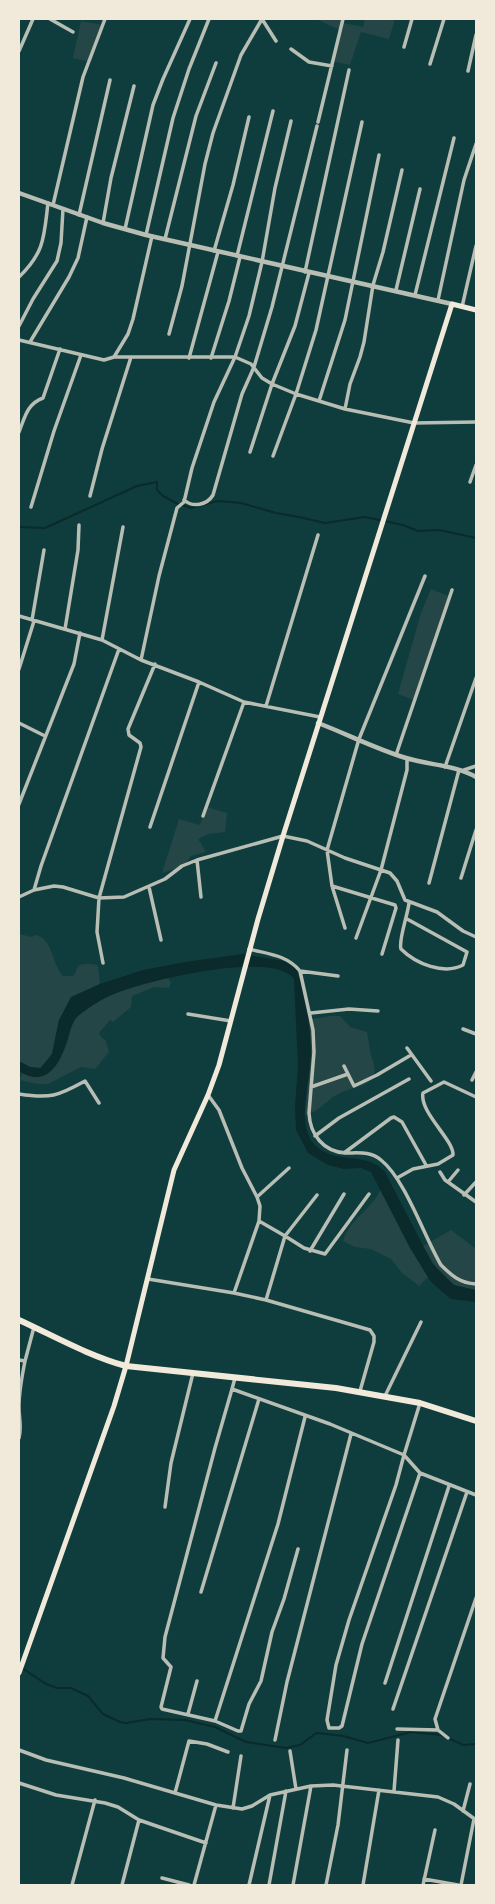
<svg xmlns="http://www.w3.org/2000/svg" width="495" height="1904" font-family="'Noto Sans',sans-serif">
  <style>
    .green { fill: #244646 }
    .water { fill: #0a2a2b }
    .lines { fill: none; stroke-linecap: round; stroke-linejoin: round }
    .stream { stroke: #0a2a2b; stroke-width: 2 }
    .minor { stroke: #b8beb3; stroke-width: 3.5 }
    .tertiary { stroke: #b8beb3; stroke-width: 4.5 }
    .secondary { stroke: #f1e9da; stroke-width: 5 }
    .trunk { stroke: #f1e9da; stroke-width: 6 }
  </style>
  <rect width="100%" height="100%" fill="#0f3d3e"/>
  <path class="green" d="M316 19H344V23L363 27 365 19H395L389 39 361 32 350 65 332 61 340 30Z
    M81 21 103 25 91 62 73 58Z
    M431 589 451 597 416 701 398 694 421 613Z
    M207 807 227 813 225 832 209 834 198 839 206 852 191 856 184 866 162 873 179 819 200 825Z
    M19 934 32 937 35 935C53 937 52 965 63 976H73C76 973 75 971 78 967 81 962 92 964 97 965L98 967 100 984 85 991 59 1020 52 1054 40 1068 30 1067 19 1061Z
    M168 978 171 982 169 988 154 987 132 996 131 1007 113 1022 110 1020 99 1033 101 1037 106 1041 109 1052 95 1069 81 1067 48 1084H38L20 1080 22 1073C49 1085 58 1065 67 1043 70 1034 71 1022 79 1015 103 994 138 985 168 978Z
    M330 1016H340L350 1027 367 1032C368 1038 369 1044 370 1050 372 1062 381 1075 367 1083 358 1088 347 1089 338 1094 324 1102 322 1110 305 1115L311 1055 308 1020Z
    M381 1189 409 1246 428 1277 419 1286 402 1273 391 1259 371 1249 355 1247 343 1241C347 1226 360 1216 371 1204 375 1200 378 1194 381 1189Z
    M451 1230 476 1249V1290C469 1289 461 1288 454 1285 442 1280 430 1257 423 1246Z"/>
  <path class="water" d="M243 954 284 961 296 969C306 996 311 1027 311 1056 310 1080 296 1125 314 1144 334 1166 366 1150 385 1172L432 1263 454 1285 476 1290V1302L451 1299 431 1282 409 1246 371 1172 361 1168 344 1169 328 1165 308 1153 296 1130 295 1106 298 1066 294 979C273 949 139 982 109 996 99 1001 86 1009 78 1016 71 1022 70 1033 67 1041 60 1064 46 1089 19 1071V1061L30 1067 41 1068 52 1054 59 1020 71 997 100 984 143 970 185 962Z"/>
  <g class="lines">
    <path class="stream" d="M19 527 45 528 137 486 157 482V490L163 496 178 504 191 508 218 501 241 503 276 513 299 517 325 523 365 517 403 525 418 531 439 530 476 538
      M22 1668 46 1684 57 1688H71L88 1696 103 1714 120 1722 126 1723 150 1719 185 1720 215 1727 246 1742 286 1748 300 1745 315 1734 318 1733 343 1736 368 1743 411 1732 442 1735 463 1745 476 1744"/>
    <path class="minor" d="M50 19 73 32
      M404 47 412 19
      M291 49 309 62 332 66
      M19 51 33 19
      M430 64 444 19
      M468 71 476 35
      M318 122 343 19
      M53 205 83 77 105 19
      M79 215 110 80
      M103 223 111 178 134 86
      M125 229 153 105 163 79 190 19
      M146 235 173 118 189 69 209 19
      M165 239 196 116 216 63
      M214 251 233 185 249 117
      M237 256 273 111
      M305 272 349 70
      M19 277C45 252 44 236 48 203
      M396 290 420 189
      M415 295 454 138
      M438 300 464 180 476 144
      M462 307 476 246
      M19 326 33 299 57 261 61 243 63 209
      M169 334 182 286 205 164 213 133 241 55 262 19 276 41
      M19 340 104 360 114 357 128 334 133 319 152 236
      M30 342 69 277 78 258 87 217
      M114 357H235L251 364 262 378 272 384 296 394 345 409 414 423 476 422
      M189 358 218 252
      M211 358 229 301 240 257
      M319 401 345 320 379 155
      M345 409 350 384 360 357 364 342 373 285 383 252 402 170
      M19 432C25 417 27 404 43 398L60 349
      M250 452 272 384 295 326 309 273
      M273 456 296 394 316 330 362 122
      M470 482 476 465
      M90 496 102 449 131 357
      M184 500C193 508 207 505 213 495L242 394 254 367 272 307 317 126
      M31 507 54 431 81 355
      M19 616 102 640 141 660 199 682 244 702 320 717
      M32 620 44 550
      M65 629 78 550 79 525
      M102 640 123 527
      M141 660 159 576 177 508 184 502 192 468 214 402 235 357 249 316 262 262 275 188 291 121
      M19 669 34 621
      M266 706 318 535
      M19 723 45 736
      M396 755 452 590
      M445 767 476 678
      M464 770 476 766
      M19 804 74 664 80 633
      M203 816 244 702
      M150 827 199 682
      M197 860 201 897
      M461 878 476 830
      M429 883 459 770
      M332 886 395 905 396 908 382 954
      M149 887 161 940
      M34 890 41 866 119 649
      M19 897 34 890 54 886 63 887 99 898 124 897 165 879 182 866 197 860 283 836 307 841 345 858 390 873 397 881 405 900 437 912 463 931 476 937
      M407 919 467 952 463 965C444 975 416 964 401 949 398 941 408 914 409 903
      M345 928 332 886 327 850 359 739 425 576
      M356 938 381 870 407 770V758
      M249 949C268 954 287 955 300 971L313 1030 314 1052 309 1113C310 1134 323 1152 346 1153 358 1153 371 1151 381 1160 405 1179 424 1236 441 1265 452 1276 460 1283 476 1284
      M103 963 97 932 99 898 141 747 140 743 129 735 128 729 155 664
      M300 971 338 976
      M311 1013 349 1009 378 1011
      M188 1014 231 1021
      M463 1029 476 1034
      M407 1048 431 1081
      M344 1066 354 1086 377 1075 411 1055
      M472 1080 476 1072
      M311 1087 348 1074
      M19 1094C50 1099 58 1096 85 1081L99 1103
      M208 1095 219 1110 242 1168 257 1197 260 1206 259 1221 234 1293
      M315 1136 339 1118 409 1079
      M344 1153 391 1118 394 1117 402 1122 426 1165
      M440 1172 445 1180 476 1202
      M397 1178 413 1169 438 1164 453 1155C454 1140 419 1112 423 1093L444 1082 476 1097
      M448 1182 458 1170
      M464 1195 476 1182
      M257 1197 289 1168
      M259 1221 285 1236 317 1195
      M310 1251 344 1194
      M148 1279 234 1293 266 1300 370 1330 374 1336V1342L360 1391
      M266 1300 285 1236 304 1248 325 1254 369 1194
      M19 1360 25 1361 34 1327
      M235 1378 232 1389 330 1424 404 1455 396 1485 349 1620 336 1665 327 1720 329 1728H339L342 1726 362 1644 420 1473
      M232 1389 215 1448 165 1637 163 1658 171 1667 161 1707 162 1709 215 1721 238 1731H241L249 1704 261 1681 272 1632 284 1599 298 1549
      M385 1396 421 1322
      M420 1403 404 1455 420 1473 476 1495
      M19 1438C22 1427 19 1419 19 1407 19 1392 22 1376 25 1361
      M165 1507 171 1463 193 1373
      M201 1592 259 1399
      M385 1683 449 1486
      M393 1709 467 1492
      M188 1714 197 1681
      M215 1721 278 1524 305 1417
      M397 1729 438 1730
      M448 1738 438 1730 435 1719 476 1598
      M275 1740 287 1682 351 1434
      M19 1750 46 1760 124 1778 216 1805 242 1809 252 1806 270 1795 311 1786 333 1785 438 1797 454 1804 476 1820
      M290 1751 296 1789
      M19 1783 56 1795 105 1803 118 1807 139 1820 206 1843
      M394 1791 398 1740
      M175 1793 189 1741 207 1744 228 1752
      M233 1808 241 1756
      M463 1811 470 1784
      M162 1878 189 1885
      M424 1879 458 1885
      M72 1885 95 1800
      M122 1885 139 1820
      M194 1885 216 1805
      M249 1885 270 1795
      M269 1885 286 1791
      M293 1885 311 1786
      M326 1885 338 1825 347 1750
      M363 1885 379 1790
      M423 1885 435 1830
      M461 1885 474 1819"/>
    <path class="tertiary" d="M19 193 103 223 146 235 452 304
      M318 723C347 734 376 749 406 758 429 765 455 765 476 777"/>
    <path class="secondary" d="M19 1673 114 1406 126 1366 174 1170 208 1095 219 1065 258 919 283 836 452 304 476 310"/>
    <path class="trunk" d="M19 1320C54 1336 89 1356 126 1366L336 1388 420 1403 476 1421"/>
  </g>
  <rect width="495" height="1904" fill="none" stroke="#f1e9da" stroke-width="40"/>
</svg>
